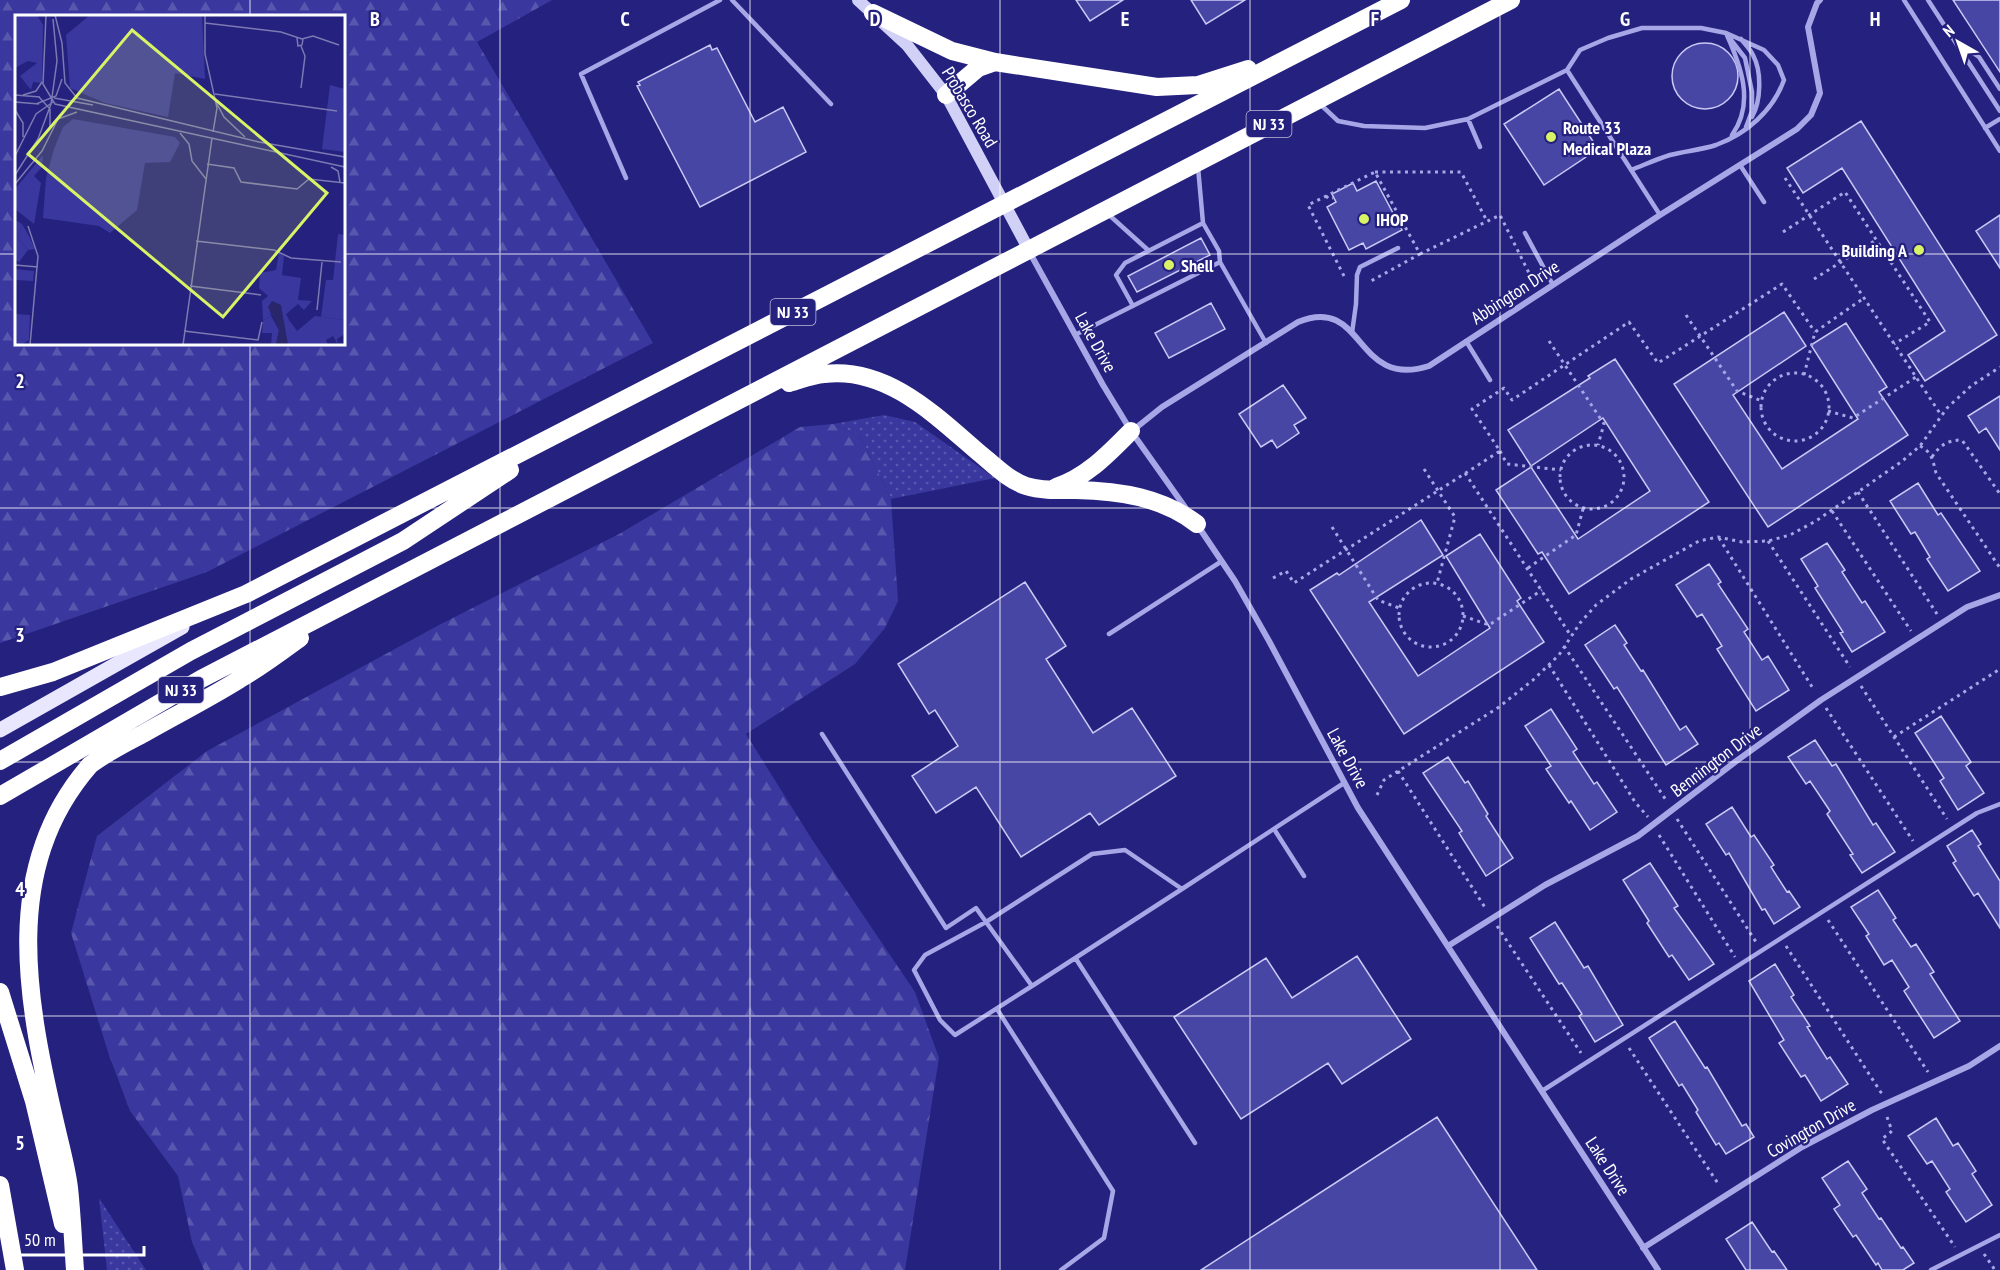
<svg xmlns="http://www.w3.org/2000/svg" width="2000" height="1270" font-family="'PT Sans Narrow',sans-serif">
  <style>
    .grass { fill: url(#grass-dots) }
    .forest { fill: url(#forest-firs); fill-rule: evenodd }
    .building { fill: #4846a5; stroke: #cac9f5; stroke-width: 1.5 }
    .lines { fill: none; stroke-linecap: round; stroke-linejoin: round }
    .path { stroke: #a7a6e7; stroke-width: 3; stroke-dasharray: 3 4.5; stroke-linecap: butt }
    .lane { stroke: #a7a6e7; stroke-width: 4.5 }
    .street { stroke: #a7a6e7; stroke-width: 6 }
    .secondary { stroke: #d1d0f6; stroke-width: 12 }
    .primary { stroke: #e9e7fd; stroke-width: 15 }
    .highway { stroke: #fff; stroke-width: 18 }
    .grid { fill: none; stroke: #fff; stroke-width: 1.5; stroke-opacity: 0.55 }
    .poi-dot { fill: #d9f367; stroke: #25217e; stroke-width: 2 }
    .labels { text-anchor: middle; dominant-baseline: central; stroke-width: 4.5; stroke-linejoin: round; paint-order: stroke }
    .shield { fill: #25217e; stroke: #bebcd8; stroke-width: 1.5 }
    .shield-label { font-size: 16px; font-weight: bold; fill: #fff }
    .street-label { font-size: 18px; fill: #fff; stroke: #25217e }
    .poi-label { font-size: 18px; font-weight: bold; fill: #fff; stroke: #25217e; text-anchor: start }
    .inset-road { fill: none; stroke: #7c7ab2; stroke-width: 1.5 }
    .view { fill: #d9f367; fill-opacity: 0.15; stroke: #d9f367; stroke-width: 3 }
    .inset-edge { fill: none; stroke: #fff; stroke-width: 3 }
    .grid-label { font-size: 20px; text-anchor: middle; font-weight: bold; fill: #fff; stroke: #25217e; stroke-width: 4.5; stroke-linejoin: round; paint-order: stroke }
  </style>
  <defs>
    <pattern id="grass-dots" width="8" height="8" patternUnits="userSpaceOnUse" patternTransform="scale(1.5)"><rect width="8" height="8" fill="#3a389e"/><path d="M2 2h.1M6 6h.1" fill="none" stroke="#5856ad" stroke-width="1.8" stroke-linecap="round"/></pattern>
    <pattern id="forest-firs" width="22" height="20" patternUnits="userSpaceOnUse" patternTransform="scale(1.5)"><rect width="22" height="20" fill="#3a389e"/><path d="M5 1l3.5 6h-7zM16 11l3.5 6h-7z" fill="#5856ad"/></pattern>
  </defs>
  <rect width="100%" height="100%" fill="#25217e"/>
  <path class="grass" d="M884 415 915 422 995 478 891 499 861 437 833 424Z
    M99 1198 146 1270H107Z"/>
  <path class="forest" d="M0 0H552L477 42 653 343 207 572 0 643ZM344 16V344H16V16Z
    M833 424 861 437 891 499 898 601 885 628 855 664 746 734 811 838 915 992 939 1058 905 1270H204L192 1242 178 1176 130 1111 109 1055 71 933 97 836 207 751 439 625 619 534 800 427Z"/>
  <path class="building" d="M1076 0H1123L1090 21Z
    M1191 0H1245L1206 24Z
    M1953 0H2000V72Z
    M1672 76a33 33 0 1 1 66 0a33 33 0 1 1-66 0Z
    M710 45 712 50 717 48 755 122 783 107 806 152 700 207 637 86 640 85 638 82Z
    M1559 89 1598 149 1544 185 1504 124Z
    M1861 121 1997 335 1925 381 1908 355 1945 331 1842 168 1803 193 1787 168Z
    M1376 181 1402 230 1366 249 1363 243 1349 250 1327 207 1336 202 1332 194 1353 183 1357 191Z
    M2000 215V268L1976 231Z
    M1201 238 1210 255 1137 292 1128 276Z
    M1211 303 1225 329 1169 358 1155 333Z
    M1784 312 1806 346 1733 395 1782 469 1858 419 1811 345 1846 323 1887 387 1879 392 1908 435 1768 527 1674 384Z
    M1615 359 1709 502 1569 594 1542 552 1538 554 1496 490 1531 467 1578 539 1650 491 1603 418 1531 466 1508 430 1590 378 1588 376Z
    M1283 385 1306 418 1294 425 1299 433 1277 448 1272 440 1261 447 1239 414Z
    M2000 396V450L1986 428 1979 433 1968 416Z
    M1918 483 1938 515 1941 513 1980 571 1948 591 1927 559 1930 557 1915 532 1911 534 1890 501Z
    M1421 520 1443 555 1369 602 1418 676 1490 628 1446 556 1480 534 1521 598 1517 601 1544 642 1404 734 1310 590 1337 573 1339 575Z
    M1827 543 1845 570 1842 572 1862 603 1865 601 1885 632 1852 652 1840 633 1843 632 1815 588 1818 586 1801 559Z
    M1709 564 1721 582 1718 584 1748 629 1744 632 1762 660 1768 656 1789 690 1756 711 1717 649 1722 646 1702 614 1697 617 1676 585Z
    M1025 582 1066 646 1046 659 1093 733 1132 708 1176 776 1099 825 1090 813 1021 857 976 787 936 813 912 776 958 746 935 710 929 714 898 664Z
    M1615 625 1627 643 1624 645 1641 671 1643 670 1680 730 1686 726 1698 744 1666 765 1617 687 1614 689 1585 645Z
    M1551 709 1577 749 1573 752 1594 784 1597 782 1617 812 1590 830 1571 801 1569 803 1546 769 1551 766 1525 726Z
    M1941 716 1971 762 1966 766 1984 793 1958 810 1940 781 1944 778 1915 733Z
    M1815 740 1832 766 1836 764 1873 825 1876 823 1895 852 1862 873 1850 855 1853 854 1827 814 1830 811 1810 781 1806 784 1788 757Z
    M1448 757 1465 783 1468 781 1488 814 1486 816 1513 858 1486 876 1459 833 1462 831 1423 773Z
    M1732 807 1751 837 1754 835 1774 865 1771 867 1787 892 1789 891 1800 907 1774 924 1765 909 1762 910 1729 853 1726 855 1706 824Z
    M1972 830 1981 844 1978 846 2000 881V928L1978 893 1974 896 1953 863 1956 861 1947 846Z
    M1650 863 1678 906 1674 908 1714 964 1689 980 1672 955 1669 957 1647 923 1649 921 1623 880Z
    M1878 890 1896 918 1893 920 1911 947 1916 944 1934 972 1930 974 1960 1021 1934 1038 1904 991 1909 987 1892 960 1884 965 1866 936 1869 934 1851 907Z
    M1555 922 1584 968 1588 966 1623 1025 1595 1042 1579 1016 1582 1014 1562 983 1559 984 1530 938Z
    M1357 956 1411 1039 1342 1084 1328 1063 1241 1119 1174 1017 1266 958 1292 998Z
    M1775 964 1794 995 1791 997 1810 1026 1807 1027 1827 1059 1830 1057 1848 1084 1821 1101 1805 1075 1801 1077 1779 1043 1784 1040 1749 981Z
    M1675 1021 1705 1068 1707 1067 1742 1126 1746 1124 1754 1137 1726 1154 1719 1143 1716 1145 1696 1112 1698 1110 1682 1084 1679 1086 1649 1038Z
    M1437 1117 1537 1270H1201Z
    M1936 1118 1953 1146 1958 1143 1976 1171 1972 1174 1992 1205 1966 1222 1946 1192 1950 1189 1932 1161 1927 1164 1908 1136Z
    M1848 1161 1867 1189 1862 1193 1879 1219 1881 1218 1901 1248 1903 1247 1914 1263 1903 1270H1882L1878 1263 1876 1265 1856 1235 1853 1237 1834 1209 1840 1205 1822 1178Z
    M1752 1222 1772 1252 1774 1251 1787 1270H1746L1726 1239Z"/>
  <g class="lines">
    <path class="path" d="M1375 172H1461L1487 221
      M1785 178 1941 415
      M1326 196 1329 199 1333 198
      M1783 232 1845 192 1930 322 1894 344
      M1420 254 1500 215 1532 279
      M1344 276 1308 205 1375 172 1420 254 1371 281
      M1814 279 1876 240
      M1686 315 1737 391 1762 401
      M1549 341 1604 424 1598 445
      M1761 407a34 34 0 1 1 68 0a34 34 0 1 1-68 0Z
      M1804 375 1815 332 1864 298
      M1828 411 1853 418 1916 377
      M1560 477a32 32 0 1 1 64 0a32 32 0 1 1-64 0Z
      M1920 446C1932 452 1933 461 1936 473L2000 568
      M1500 451 1507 464 1561 470
      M1932 457C1940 445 1948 440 1962 440L2000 494
      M1424 469 1455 517 1437 583
      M1465 473 1571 636
      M1858 492 1937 614
      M1832 511 1911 631
      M1332 527 1378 600 1399 608
      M1719 538 1814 690
      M1768 541 1850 667
      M1528 568 1576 535 1583 509
      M1273 578 1286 571 1294 583 1500 451 1472 409 1504 388 1512 400 1629 322 1658 363 1782 284 1815 332
      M1399 615a32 32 0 1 1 64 0a32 32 0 1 1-64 0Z
      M1463 616 1489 625 1542 590
      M1564 646 1666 800
      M1549 665 1635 802 1648 817
      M1861 686 1947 819
      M1826 708 1913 841
      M1894 737 2000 669
      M1398 771 1486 909
      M1377 795 1384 780 1499 707 1533 680 1559 655 1580 623 1596 605 1631 579 1699 541 1718 537 1742 542 1768 541 1790 535 1816 521 1901 462 1920 446 1947 408 1971 386 2000 367
      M1677 819 1756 942
      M1659 835 1735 957
      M1828 920 1928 1072
      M1497 926 1581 1053
      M1786 946 1882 1094
      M1629 1048 1719 1185
      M1887 1117 1892 1131 1882 1139 1955 1247
      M1984 1254 1995 1270"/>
    <path class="lane" d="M732 0 831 104
      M1904 0 2000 151
      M1928 0 2000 111
      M1726 33C1741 66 1755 103 1732 135
      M1741 39C1745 44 1751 50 1753 55 1762 72 1761 101 1752 117
      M1731 40 1745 58 1752 92V111L1746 127
      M1958 43 1979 57 2000 89
      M1567 70 1660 215
      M1320 104 1338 121 1364 126 1425 128 1468 119 1567 70 1580 50 1608 38 1642 28H1701L1726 33 1764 50 1778 65 1784 80C1773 111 1746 134 1716 145 1701 150 1685 151 1670 155 1657 159 1644 165 1631 170
      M1468 119 1480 147
      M1985 128 2000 119
      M1740 165 1764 202
      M1198 167 1203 223 1219 251 1220 262 1266 343
      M626 178 581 74 720 0
      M1108 214 1148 250
      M1525 233 1553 285
      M1133 306 1116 275 1125 263 1203 223
      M1352 333 1356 304 1357 275 1360 267 1398 248
      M1075 335 1220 262
      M1466 341 1490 380
      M1109 634 1222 561
      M822 734 946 928 976 908 1032 986 1182 889
      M1274 829 1304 876
      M1076 959 1195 1143
      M1032 986 955 1035 940 1020 914 970 925 955 986 922 1092 854 1125 850 1182 889 1344 783
      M997 1009 1113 1191 1104 1238 1061 1270
      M1542 1091 1977 813 2000 804
      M1931 1270 2000 1235"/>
    <path class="street" d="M1030 253 1103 385 1131 431 1187 510
      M1132 431 1162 407 1298 322C1365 294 1354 390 1429 366L1660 215 1797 129 1811 115 1820 93 1808 27 1817 3 1820 0
      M1198 526 1235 581 1269 641 1358 808 1658 1270
      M1448 946 1545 885 1638 836 1735 762 1821 700 1967 607 2000 595
      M1643 1248 1802 1147 1872 1110 1969 1066 2000 1046"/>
    <path class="secondary" d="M858 0 907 45 946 95 1029 250"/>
    <path class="primary" d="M0 730 182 627"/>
    <path class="highway" d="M873 13 952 51 995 62 1157 87 1198 85 1248 69
      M946 95 978 68 995 62
      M789 383C800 380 812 375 824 374 886 366 935 415 978 452 993 464 1008 480 1026 486 1042 491 1060 490 1076 490 1120 491 1162 497 1197 524
      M1056 487C1087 477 1109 453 1131 431
      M0 687 53 672 246 594 1401 0
      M0 761 191 651 403 541 510 470
      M0 796 201 679 1511 0
      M0 992 34 1101 63 1224
      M0 1185 15 1270
      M75 1270C73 1243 72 1215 69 1188 67 1171 62 1152 58 1135 26 1000 0 868 90 765 106 753 124 744 141 735 174 716 208 699 240 679 261 667 281 652 300 638"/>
  </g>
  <path class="grid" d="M250 0V16M500 0V1270M750 0V1270M1000 0V1270M1250 0V1270M1500 0V1270M1750 0V1270M0 254H16M344 254H2000M250 344V1270M0 508H2000M0 762H2000M0 1016H2000"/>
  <g class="poi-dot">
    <circle cx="1551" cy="137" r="6"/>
    <circle cx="1364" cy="219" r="6"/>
    <circle cx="1919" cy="250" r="6"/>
    <circle cx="1169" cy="265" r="6"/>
  </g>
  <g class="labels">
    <g class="shield">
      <rect x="1246.5" y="111" width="45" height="26" rx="4.5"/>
      <rect x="770.5" y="299" width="45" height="26" rx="4.5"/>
      <rect x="158.5" y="677" width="45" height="26" rx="4.5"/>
    </g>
    <g class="shield-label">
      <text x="1269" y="124">NJ 33</text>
      <text x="793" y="312">NJ 33</text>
      <text x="181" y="690">NJ 33</text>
    </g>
    <g class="street-label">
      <text transform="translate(970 107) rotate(59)">Probasco Road</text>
      <text transform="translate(1515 292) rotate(-33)">Abbington Drive</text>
      <text transform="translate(1096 342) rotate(61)">Lake Drive</text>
      <text transform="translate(1348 758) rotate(61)">Lake Drive</text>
      <text transform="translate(1716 760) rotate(-37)">Bennington Drive</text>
      <text transform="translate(1811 1128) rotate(-30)">Covington Drive</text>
      <text transform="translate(1608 1166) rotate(57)">Lake Drive</text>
    </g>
    <g class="poi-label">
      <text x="1563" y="127">Route 33<tspan x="1563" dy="21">Medical Plaza</tspan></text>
      <text x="1376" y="219">IHOP</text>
      <text x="1907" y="250" text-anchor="end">Building A</text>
      <text x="1181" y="265">Shell</text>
    </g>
  </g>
  <g transform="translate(15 15)">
    <rect width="330" height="330" fill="#25217e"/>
    <path d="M315 70 330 74V137L307 134ZM28 140 27 152 19 161 26 168 19 209 0 194V174ZM7 209 14 221 20 234 13 235 3 223ZM264 238 269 241 267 260 286 263 283 285 297 286 289 295 283 289 271 299 274 305 282 316 300 301 330 305V319L322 324 323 330 318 321 311 325 313 330H273L270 316 254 297 256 301 248 306 247 286 253 281 244 273 245 258 261 255Z" fill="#3a389e"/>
    <path d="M0 0H22L28 10 27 68 18 67 16 75 5 61 22 48 13 46 0 53ZM75 0H187L190 64 160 58 153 102 90 88 55 73 51 20ZM58 104 160 122 165 128 155 147 130 148 122 195 95 218 84 211 28 203 31 163 39 134 48 112ZM0 205 7 209 3 223 13 235 4 247 0 245ZM0 254 19 256 18 266 0 265ZM0 299 15 300 14 325 6 330H0ZM256 301 264 315 261 330H256L257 318H247L248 306Z" fill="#3a389e"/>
    <path d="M323 219 330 220V305L306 302 311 265H318Z" fill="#3a389e"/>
    <path d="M257 286 266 290 273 330H261L264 315 253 292Z" fill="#29266c"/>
    <path class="inset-road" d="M31 0 28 69 40 89 330 152M40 0 47 28 50 68 62 83 244 127 330 142M190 0V39L202 93 198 117M190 8 266 17 287 24 298 21 324 30M282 23 283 31 287 30 288 24M286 73 290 41 286 31M200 79 322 96M0 80 25 82M8 80 21 76 27 67M24 82 35 94V112M39 83 78 90M0 87 24 89M201 87 209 102 230 122M21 89 41 81 47 64M0 95 8 108V122M165 118 174 129 177 146 191 164M0 141 21 99 38 87M192 149 219 153 226 167 282 174 294 164 330 168M316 152 323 156 325 167M0 160 23 124 36 89 42 46 38 4M0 169 27 136 43 104 62 97M13 211 23 241 15 330M181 226 259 235 276 243 326 247M0 250 23 252M175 271 246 280M302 295 307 247M169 316 243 325 247 307M168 330 197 123"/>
    <path class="view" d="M117 15 312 178 208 302 13 139Z"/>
    <rect width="330" height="330" class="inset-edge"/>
  </g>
  <g class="grid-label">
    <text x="375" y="26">B</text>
    <text x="625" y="26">C</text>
    <text x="875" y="26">D</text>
    <text x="1125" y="26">E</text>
    <text x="1375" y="26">F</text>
    <text x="1625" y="26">G</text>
    <text x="1875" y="26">H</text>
    <text x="20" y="388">2</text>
    <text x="20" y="642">3</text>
    <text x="20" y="896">4</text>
    <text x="20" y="1150">5</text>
  </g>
  <g transform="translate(1958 42) rotate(320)" stroke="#25217e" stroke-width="4.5" paint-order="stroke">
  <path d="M0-4.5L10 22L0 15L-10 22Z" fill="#ffffff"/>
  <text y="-9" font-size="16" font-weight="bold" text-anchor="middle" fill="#ffffff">N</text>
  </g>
  <path d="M15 1246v9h129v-9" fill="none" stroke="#ffffff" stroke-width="3"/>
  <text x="24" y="1246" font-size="18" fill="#ffffff" stroke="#25217e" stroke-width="4.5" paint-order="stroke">50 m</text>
</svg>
